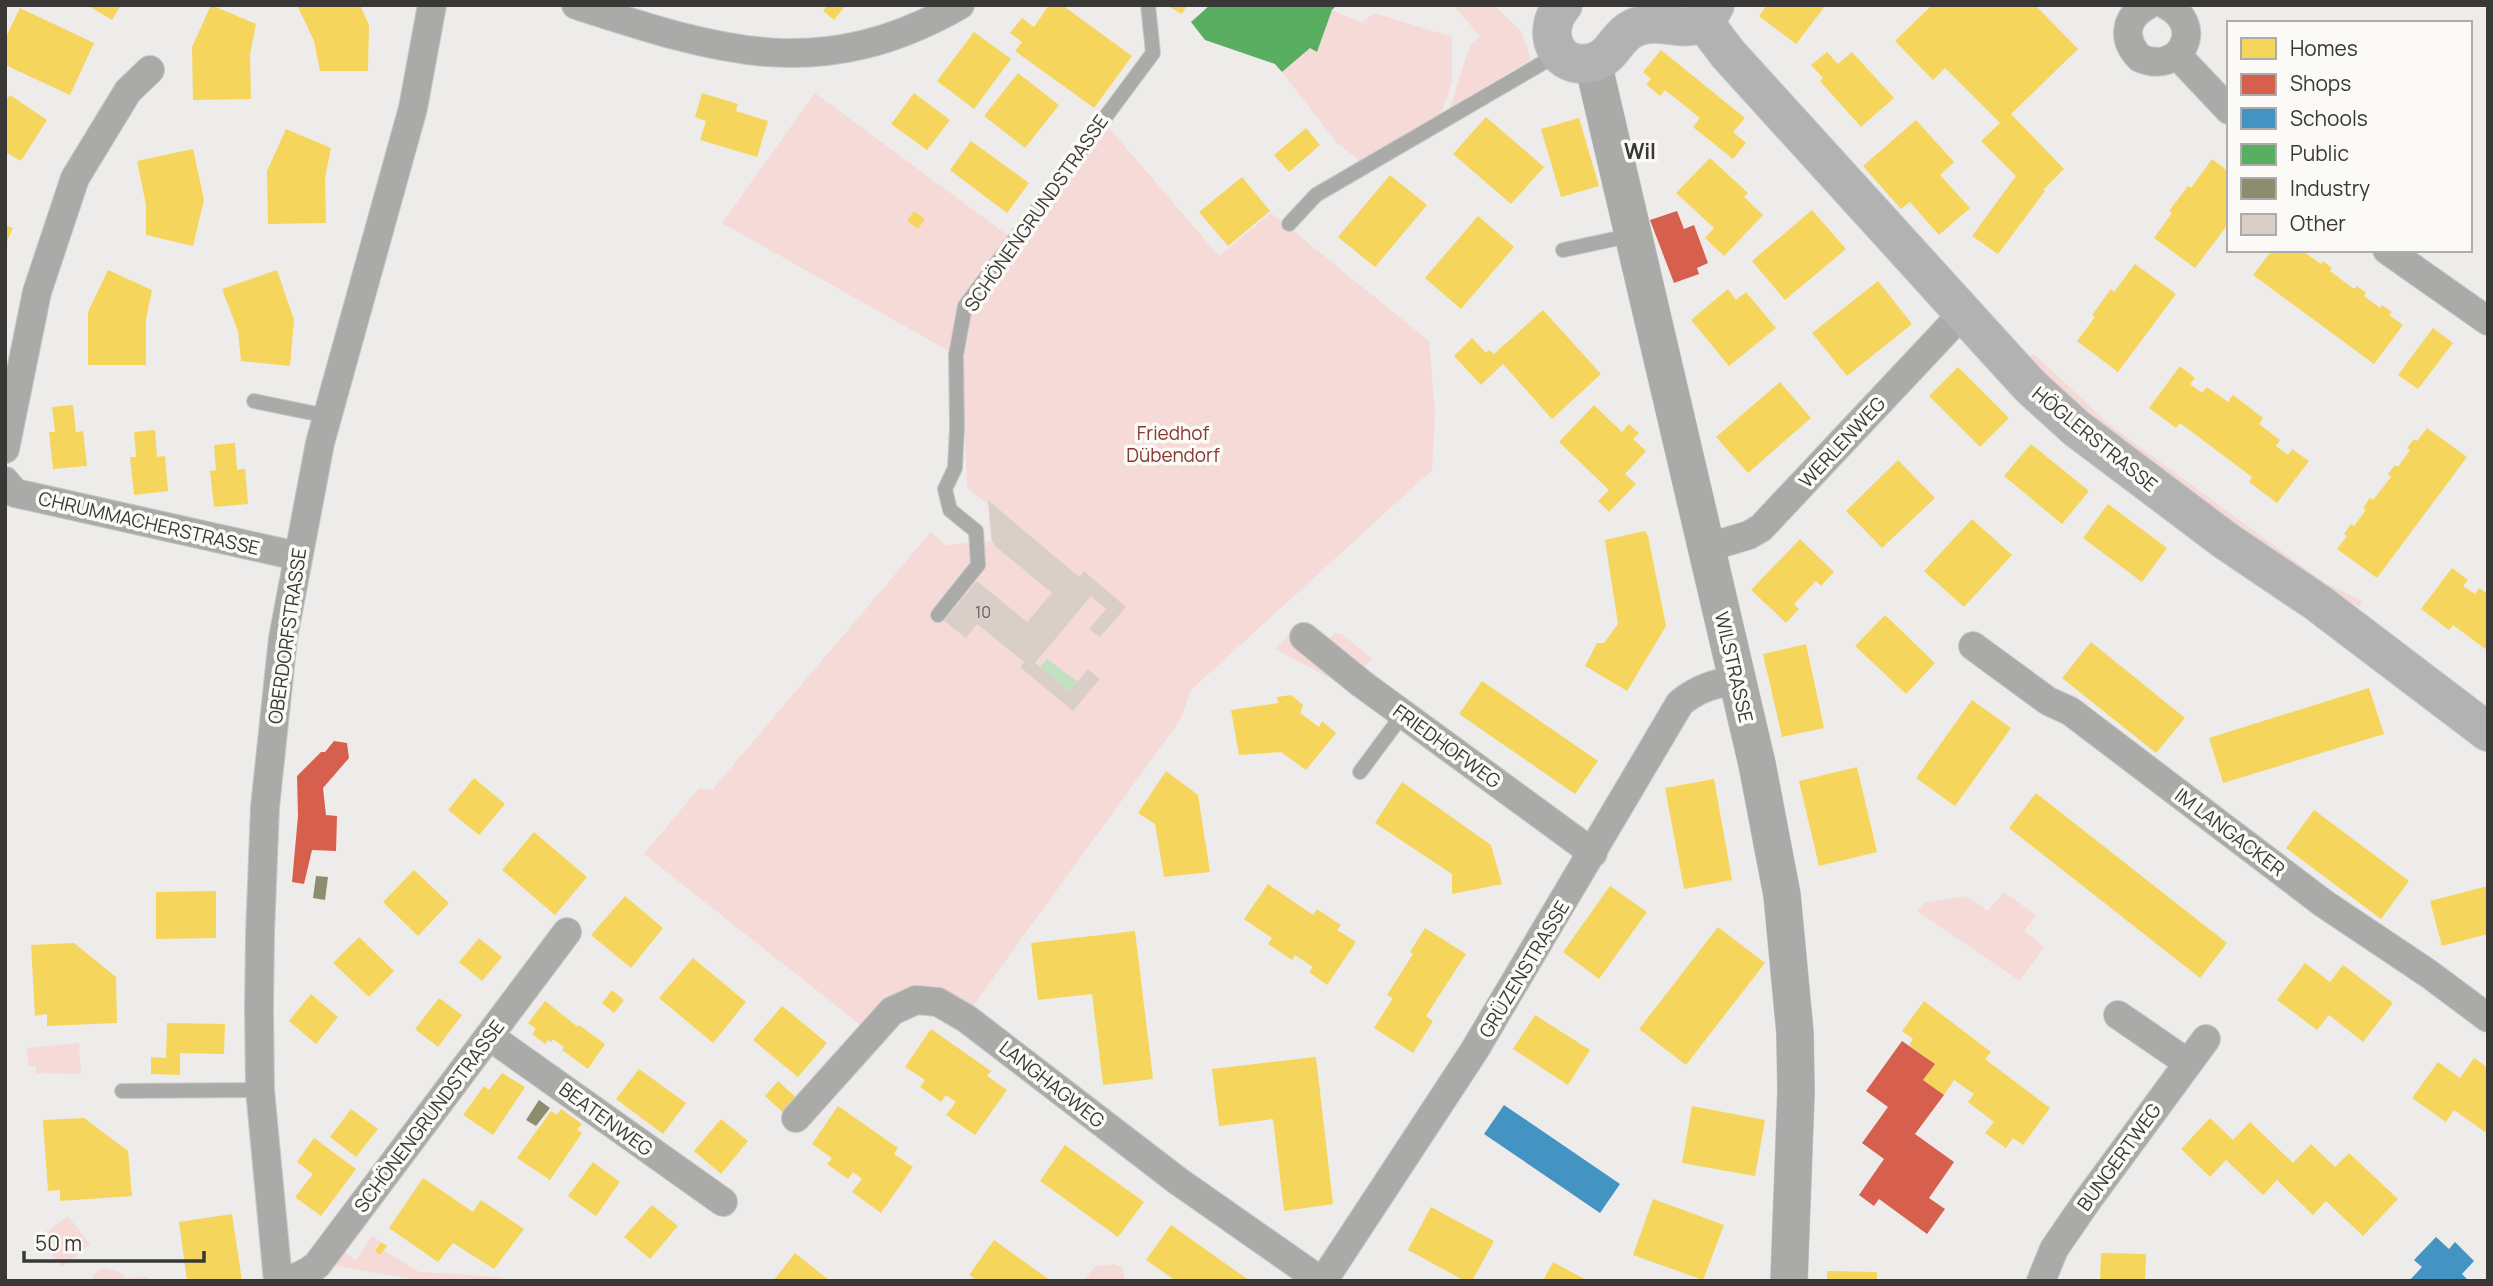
<svg xmlns="http://www.w3.org/2000/svg" width="2493" height="1286" font-family="Manrope,sans-serif">
  <style>
    .green { fill: #f5dad7 }
    .water { fill: #c2e1c0 }
    .homes { fill: #f6d55c }
    .shops { fill: #d6604d }
    .schools { fill: #4393c3 }
    .public { fill: #5aae61 }
    .industry { fill: #8c8c6e }
    .building { fill: #dacfc8 }
    .lines { fill: none; stroke-linecap: round; stroke-linejoin: round }
    .service-casing { stroke: #c8c8c7; stroke-width: 16 }
    .minor-casing { stroke: #c8c8c7; stroke-width: 30 }
    .tertiary-casing { stroke: #c8c8c7; stroke-width: 38 }
    .secondary-casing { stroke: #c8c8c7; stroke-width: 40 }
    .service { stroke: #aaaaa9; stroke-width: 14 }
    .minor { stroke: #aaaaa9; stroke-width: 28 }
    .tertiary { stroke: #aaaaa9; stroke-width: 37 }
    .secondary { stroke: #b3b2b2; stroke-width: 38 }
    .labels { text-anchor: middle; dominant-baseline: central; stroke-width: 7; stroke-linejoin: round; paint-order: stroke }
    .number-label { font-size: 16px; fill: #615e5b }
    .street-label { font-size: 19px; fill: #393837; stroke: #fbfaf6 }
    .park-label { font-size: 19px; fill: #863834; stroke: #fbfaf6 }
    .neighbourhood-label { font-size: 21px; font-weight: bold; fill: #393837; stroke: #fbfaf6 }
  </style>
  <rect width="100%" height="100%" fill="#edecea"/>
  <path class="green" d="M1453 5H1494L1521 31 1531 59 1450 108 1470 45 1480 36Z
    M1332 10 1362 23 1374 13 1452 37V81L1442 112 1360 161 1337 143 1282 72 1310 48 1317 52Z
    M815 93 1014 240 965 306 956 355 722 223Z
    M1109 128 1219 256 1271 213 1429 341 1435 413 1432 470 1191 690 1180 720 969 1011 951 999 867 1030 644 854 699 788 712 790 931 532 945 545 991 541 988 504 967 488 962 357 965 330 975 306 1017 244Z
    M2033 353 2110 425 2325 583 2362 601 2360 607 2323 589 2106 432 2027 360Z
    M1334 633 1342 634 1372 659 1356 676 1330 646V638Z
    M1289 635 1340 678 1337 682 1275 649Z
    M2004 892 2036 915 2024 931 2044 947 2020 981 1917 911 1924 903 1967 896 1988 911Z
    M79 1043 81 1074 36 1073V1066H28L27 1048Z
    M68 1216 90 1244 62 1267 40 1238Z
    M372 1236 381 1242 375 1250 380 1255 384 1250 419 1272 500 1277 508 1281H421L332 1265 343 1251 356 1260Z
    M1113 1264 1122 1267 1125 1281H1084L1095 1266Z
    M103 1268 119 1272 126 1279 147 1276 148 1281H95L92 1277Z"/>
  <path class="water" d="M1047 659 1078 682 1070 691 1040 667Z"/>
  <path class="homes" d="M87 5H121L112 20Z
    M211 5 256 24 250 54 251 99 193 100 192 47Z
    M297 5H360L369 25 368 71H320L314 41Z
    M823 5H846L834 20 823 11 826 7Z
    M1049 5H1062L1132 56 1094 108 1015 51 1022 42 1010 33 1022 18 1034 27Z
    M1166 5H1187L1182 14Z
    M1767 5H1826L1796 44 1759 16Z
    M1932 5H2035L2078 49 2011 114 2064 169 2043 190 2045 191 1998 254 1972 236 2016 176 1981 141 2000 123 1945 68 1933 80 1895 41Z
    M20 8 94 43 70 95 5 65V39Z
    M974 32 1011 59 974 109 937 81Z
    M1661 50 1745 118 1733 132 1746 143 1733 159 1693 127 1700 118 1665 90 1660 96 1646 84 1651 79 1643 72Z
    M1827 52 1838 64 1852 52 1894 98 1861 127 1820 81 1823 78 1811 65Z
    M1018 73 1059 105 1025 148 984 116Z
    M702 93 738 104 736 111 768 121 757 157 700 140 706 121 695 117Z
    M914 93 950 120 927 150 891 124Z
    M10 95 47 120 21 161 5 152V102Z
    M1486 117 1544 167 1511 204 1453 154Z
    M1579 118 1599 186 1561 197 1541 129Z
    M1916 120 1954 162 1940 175 1970 208 1939 235 1910 202 1901 209 1863 166Z
    M1306 128 1320 145 1289 172 1274 155Z
    M286 129 331 148 325 178 326 223 268 224 267 171Z
    M971 141 1029 183 1007 213 950 170Z
    M193 149 204 200 193 246 146 235V205L137 161Z
    M1710 158 1748 193 1744 197 1763 215 1724 256 1705 238 1714 228 1676 193Z
    M2212 159 2229 172V223L2195 268 2154 238 2172 213 2169 211 2188 186 2191 188Z
    M1390 175 1427 205 1375 267 1338 237Z
    M1242 177 1270 211 1228 246 1199 212Z
    M1812 210 1846 249 1785 300 1752 261Z
    M914 211 925 219 918 229 907 221Z
    M1478 216 1514 247 1461 309 1425 278Z
    M5 225 13 228 5 246Z
    M2272 250H2306L2304 252 2321 264 2323 261 2332 268 2330 271 2354 289 2357 286 2366 293 2364 296 2380 308 2382 305 2392 312 2389 315 2403 325 2374 364 2253 275Z
    M2135 264 2176 294 2118 372 2077 341 2095 317 2092 315 2111 289 2114 292Z
    M108 270 152 290 146 320V365H88V312Z
    M277 270 294 320 290 366 241 361 238 331 222 289Z
    M1878 281 1912 324 1847 376 1812 333Z
    M1728 289 1736 300 1746 292 1776 328 1729 366 1691 320Z
    M1543 310 1601 374 1552 419 1503 364 1481 385 1454 356 1472 338 1486 353 1489 350 1494 354Z
    M2433 328 2453 343 2418 389 2398 375Z
    M2180 366 2195 378 2190 384 2202 393 2207 387 2228 402 2233 395 2263 418 2259 424 2280 440 2276 446 2288 455 2292 449 2309 461 2277 503 2249 482 2252 477 2180 423 2176 428 2149 408Z
    M1958 367 2009 418 1980 447 1929 396Z
    M1780 382 1811 418 1748 473 1716 437Z
    M73 405 76 432 83 431 87 466 53 469 49 432H55L52 407Z
    M1594 405 1622 432 1629 424 1639 433 1633 439 1646 451 1625 474 1636 484 1609 512 1598 501 1609 490 1559 442Z
    M2427 428 2467 457 2377 578 2337 549 2347 536 2344 534 2351 524 2354 526 2366 510 2363 508 2370 498 2373 500 2391 477 2388 474 2395 465 2398 467 2410 450 2407 448 2414 439 2417 441Z
    M155 430 157 457 165 456 168 491 134 495 130 457H136L134 432Z
    M235 443 237 470 245 469 248 504 214 507 210 471 216 470 214 445Z
    M2031 444 2089 491 2062 524 2004 476Z
    M1898 460 1935 498 1882 548 1846 511Z
    M2108 504 2167 548 2142 582 2083 538Z
    M1972 519 2012 555 1964 607 1924 571Z
    M1645 531 1648 536 1666 626 1627 691 1585 666 1597 643H1604L1618 624 1605 540Z
    M1800 539 1834 572 1821 586 1816 581 1794 604 1799 609 1786 623 1751 590Z
    M2452 568 2468 580 2463 586 2475 594 2479 588 2488 594V651L2453 625 2449 630 2421 609Z
    M1885 615 1935 663 1906 694 1855 646Z
    M2091 642 2185 718 2156 753 2062 678Z
    M1806 644 1824 728 1782 737 1763 654Z
    M1482 681 1598 761 1575 794 1459 714Z
    M2369 688 2384 734 2223 783 2209 738Z
    M1291 695 1303 705 1300 713 1319 727 1322 721 1336 733 1306 770 1281 752 1239 755 1231 710 1278 703 1277 697Z
    M1972 700 2011 728 1955 806 1916 778Z
    M1857 767 1877 852 1819 866 1799 781Z
    M1166 771 1198 795 1210 872 1164 877 1155 824 1138 813Z
    M474 778 505 804 479 835 448 810Z
    M1714 779 1732 880 1684 889 1665 788Z
    M1402 782 1491 845 1502 884 1452 894V874L1375 823Z
    M2036 793 2227 943 2200 978 2009 828Z
    M2314 810 2409 881 2381 919 2286 848Z
    M534 832 587 877 555 915 502 870Z
    M414 870 449 903 418 936 383 902Z
    M1268 884 1313 915 1317 909 1341 925 1337 930 1356 942 1327 985 1309 972 1313 967 1295 955 1292 960 1268 944 1272 938 1244 919Z
    M1610 886 1647 912 1599 979 1563 952Z
    M2488 886V934L2442 946 2430 901Z
    M216 891V938L156 939V892Z
    M625 896 663 928 631 968 591 935Z
    M1718 927 1765 963 1686 1065 1639 1029Z
    M1425 928 1466 954 1426 1016 1433 1021 1413 1053 1374 1028 1393 998 1387 995 1413 954 1410 952Z
    M1135 931 1153 1079 1103 1085 1092 994 1038 1000 1031 943Z
    M359 937 394 971 369 997 333 963Z
    M479 938 502 957 482 981 459 962Z
    M74 943 116 977 117 1023 47 1026V1014L35 1016 31 945Z
    M693 958 746 1002 713 1043 659 998Z
    M2305 963 2330 982 2343 965 2393 1003 2363 1042 2329 1015 2317 1030 2277 1000Z
    M612 990 624 1000 614 1013 602 1003Z
    M311 994 338 1017 316 1044 289 1021Z
    M439 998 462 1015 438 1047 415 1029Z
    M545 1001 578 1027 579 1025 605 1044 588 1069 562 1050 564 1047 553 1039 551 1042 548 1040 545 1044 532 1034 536 1029 528 1023Z
    M1924 1001 1991 1052 1985 1059 2050 1108 2023 1145 2013 1138 2006 1148 1985 1133 1994 1122 1968 1102 1974 1094 1954 1080 1944 1095 1923 1080 1935 1064 1909 1045 1913 1039 1902 1031Z
    M782 1006 827 1043 798 1077 753 1040Z
    M1535 1015 1590 1050 1568 1085 1513 1049Z
    M167 1023 225 1024 224 1054 180 1053V1075L151 1074V1057L166 1058Z
    M931 1029 991 1071 987 1076 1007 1090 975 1135 946 1115 956 1102 946 1095 941 1102 933 1096 920 1087 925 1080 905 1067Z
    M1316 1057 1333 1204 1284 1211 1273 1119 1219 1126 1212 1069Z
    M2474 1058 2488 1068V1134L2454 1110 2446 1122 2412 1098 2438 1062 2460 1078Z
    M639 1069 686 1103 663 1134 616 1099Z
    M502 1073 525 1087 493 1135 463 1115 484 1086 489 1090Z
    M778 1081 801 1102 788 1117 765 1096Z
    M838 1106 898 1148 894 1154 913 1167 881 1213 852 1192 862 1179 853 1172 848 1179 827 1164 832 1158 812 1144Z
    M1692 1106 1765 1120 1755 1176 1682 1163Z
    M351 1109 378 1129 356 1157 330 1137Z
    M561 1109 582 1124 577 1129 582 1133 550 1180 517 1158 551 1111 557 1115Z
    M84 1118 128 1151 132 1196 60 1201V1190L48 1191 43 1120Z
    M2210 1118 2233 1140 2250 1122 2293 1163 2311 1144 2335 1167 2349 1153 2398 1199 2363 1236 2326 1201 2313 1215 2277 1180 2263 1195 2226 1160 2210 1177 2181 1149Z
    M721 1119 748 1141 721 1174 694 1151Z
    M314 1138 356 1169 321 1216 295 1197 313 1174 297 1162Z
    M1065 1145 1144 1202 1118 1237 1040 1181Z
    M593 1162 620 1182 596 1216 568 1196Z
    M423 1178 473 1212 481 1200 524 1229 494 1269 453 1243 438 1262 389 1228Z
    M1653 1199 1724 1225 1703 1280 1633 1255Z
    M652 1205 678 1226 650 1259 624 1237Z
    M1431 1207 1494 1241 1472 1281H1465L1408 1250Z
    M232 1214 242 1281H187L179 1222Z
    M1171 1225 1250 1281H1176L1146 1260Z
    M994 1240 1051 1281H978L969 1275Z
    M381 1242 387 1246 380 1255 375 1251Z
    M795 1253 830 1281H773Z
    M2101 1253 2146 1254 2145 1281H2100Z
    M1553 1262 1588 1281H1543Z
    M1827 1271 1877 1272V1281H1827Z"/>
  <path class="shops" d="M1677 211 1684 229 1694 225 1708 263 1697 268 1699 274 1674 283 1650 220Z
    M334 741 347 743 349 758 323 788 326 815 337 816 336 851 312 850 304 884 292 882 298 816 297 776 321 752H325Z
    M1902 1041 1935 1064 1923 1080 1944 1095 1915 1134 1954 1162 1929 1198 1945 1209 1927 1234 1879 1199 1874 1206 1859 1195 1884 1159 1862 1143 1888 1107 1866 1091Z"/>
  <path class="schools" d="M1504 1105 1620 1184 1600 1213 1484 1134Z
    M2436 1237 2449 1249 2455 1242 2474 1261 2462 1274 2469 1281H2409L2422 1267 2414 1260Z"/>
  <path class="public" d="M1210 5H1337L1332 10 1317 52 1310 48 1282 72 1275 64 1205 40 1191 22Z"/>
  <path class="industry" d="M316 876 328 877 325 900 313 898Z
    M539 1100 550 1108 536 1126 526 1120Z"/>
  <path class="building" d="M988 500 1079 577 1084 571 1126 607 1100 637 1089 629 1106 609 1091 596 1035 663 1070 691 1088 669 1100 679 1073 711 1020 667 1024 662 977 624 966 638 944 621 977 581 1027 622 1052 593 995 546 992 541Z"/>
  <g class="lines">
    <g class="service-casing">
      <path id="service" d="M1289 224 1316 195 1558 54
        M1563 250 1633 235
        M254 401 327 416
        M938 615 978 565 976 531 950 510 945 489 955 468 957 427 956 355 965 306 1153 53 1148 5
        M1360 772 1403 714
        M122 1091 260 1090"/>
    </g>
    <g class="minor-casing">
      <path id="minor" d="M576 5C719 51 820 85 960 5
        M2148 5C2124 17 2122 40 2140 58 2181 76 2206 25 2166 5
        M2177 55 2229 110
        M2387 250 2488 321
        M5 449 37 292 75 178 128 91 150 70
        M5 481 15 493 297 556
        M1706 548 1749 535 1761 528 1963 313
        M1304 637 1362 684 1593 853
        M1973 646 2048 701 2070 711 2323 903 2429 974 2488 1018
        M2118 1015 2188 1063
        M489 1036 723 1202
        M796 1118 892 1011 916 1000 938 1002 967 1019 1178 1181 1321 1281
        M278 1281 260 1090 259 1008 260 934 265 807 283 638 320 443 413 108 432 5
        M278 1281C294 1279 305 1275 317 1265L567 932
        M1323 1281 1474 1051 1680 703C1698 688 1715 684 1737 679
        M2041 1281 2054 1249 2087 1201 2206 1039"/>
    </g>
    <g class="tertiary-casing">
      <path id="tertiary" d="M1593 63 1757 764 1782 895 1795 1033 1796 1092 1789 1281"/>
    </g>
    <g class="secondary-casing">
      <path id="secondary" d="M1563 5C1539 32 1557 73 1594 62 1614 57 1616 33 1639 26 1669 16 1696 44 1715 5
        M1703 21 1728 54 1998 351 2030 386 2076 428 2226 541 2318 603 2488 732"/>
    </g>
    <use href="#service" class="service"/>
    <use href="#minor" class="minor"/>
    <use href="#tertiary" class="tertiary"/>
    <use href="#secondary" class="secondary"/>
  </g>
  <g class="labels">
    <g class="number-label">
      <text x="983" y="612">10</text>
    </g>
    <g class="street-label">
      <text transform="translate(1036 213) rotate(-55)">SCHÖNENGRUNDSTRASSE</text>
      <text transform="translate(2095 439) rotate(39)">HÖGLERSTRASSE</text>
      <text transform="translate(1842 442) rotate(-47)">WERLENWEG</text>
      <text transform="translate(149 523) rotate(13)">CHRUMMACHERSTRASSE</text>
      <text transform="translate(287 636) rotate(-82)">OBERDORFSTRASSE</text>
      <text transform="translate(1734 667) rotate(77)">WILSTRASSE</text>
      <text transform="translate(1447 746) rotate(36)">FRIEDHOFWEG</text>
      <text transform="translate(2230 832) rotate(37)">IM LANGACKER</text>
      <text transform="translate(1524 969) rotate(-59)">GRÜZENSTRASSE</text>
      <text transform="translate(1052 1084) rotate(38)">LANGHAGWEG</text>
      <text transform="translate(429 1116) rotate(-53)">SCHÖNENGRUNDSTRASSE</text>
      <text transform="translate(606 1119) rotate(36)">BEATENWEG</text>
      <text transform="translate(2119 1157) rotate(-54)">BUNGERTWEG</text>
    </g>
    <g class="park-label">
      <text x="1173" y="433">Friedhof<tspan x="1173" dy="22">Dübendorf</tspan></text>
    </g>
    <g class="neighbourhood-label">
      <text x="1640" y="151">Wil</text>
    </g>
  </g>
  <rect width="2493" height="1286" fill="none" stroke="#393837" stroke-width="14"/>
  <rect x="2227" y="21" width="245" height="231" fill="#fbfaf6" stroke="#adacaa" stroke-width="2"/>
  <rect x="2241" y="38" width="35" height="21" fill="#f6d55c" stroke="#adacaa" stroke-width="2"/>
  <text x="2290" y="56" font-size="21" fill="#393837">Homes</text>
  <rect x="2241" y="74" width="35" height="21" fill="#d6604d" stroke="#adacaa" stroke-width="2"/>
  <text x="2290" y="91" font-size="21" fill="#393837">Shops</text>
  <rect x="2241" y="108" width="35" height="21" fill="#4393c3" stroke="#adacaa" stroke-width="2"/>
  <text x="2290" y="126" font-size="21" fill="#393837">Schools</text>
  <rect x="2241" y="144" width="35" height="21" fill="#5aae61" stroke="#adacaa" stroke-width="2"/>
  <text x="2290" y="161" font-size="21" fill="#393837">Public</text>
  <rect x="2241" y="178" width="35" height="21" fill="#8c8c6e" stroke="#adacaa" stroke-width="2"/>
  <text x="2290" y="196" font-size="21" fill="#393837">Industry</text>
  <rect x="2241" y="214" width="35" height="21" fill="#dacfc8" stroke="#adacaa" stroke-width="2"/>
  <text x="2290" y="231" font-size="21" fill="#393837">Other</text>
  <path d="M24 1251v10h180v-10" fill="none" stroke="#393837" stroke-width="3.5"/>
  <text x="35" y="1251" font-size="21" fill="#393837" stroke="#fbfaf6" stroke-width="5" paint-order="stroke">50 m</text>
</svg>
